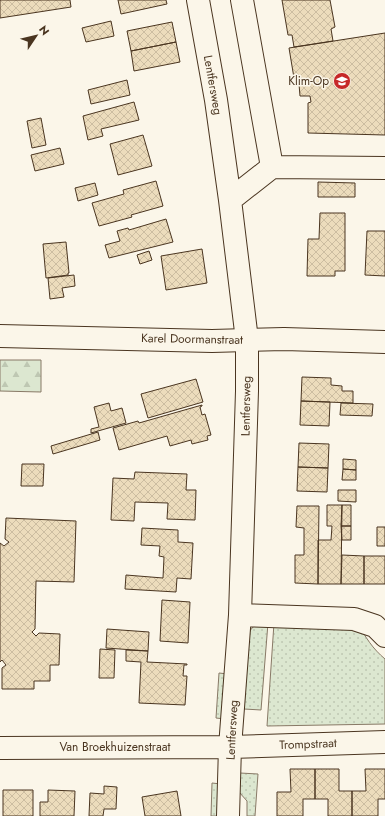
<svg xmlns="http://www.w3.org/2000/svg" width="385" height="816" font-family="Jost,sans-serif">
  <style>
    .grass { fill: url(#grass-dots); stroke: #887966 }
    .forest { fill: url(#forest-firs); stroke: #887966 }
    .building { fill: url(#building-cross-hatch); stroke: #4a3520 }
    .lines { fill: none; stroke-linecap: round; stroke-linejoin: round }
    .minor-casing { stroke: #4a3520; stroke-width: 24 }
    .major-casing { stroke: #4a3520; stroke-width: 24 }
    .minor { stroke: #fbf6e9; stroke-width: 22 }
    .major { stroke: #fbf6e9; stroke-width: 22 }
    .labels { text-anchor: middle; dominant-baseline: central; stroke-width: 3; stroke-linejoin: round; paint-order: stroke }
    .poi-label { font-size: 12px; fill: #4a3520; stroke: #fbf6e9; text-anchor: end }
    .street-label { font-size: 12px; fill: #4a3520; stroke: #fbf6e9 }
  </style>
  <defs>
    <pattern id="grass-dots" width="8" height="8" patternUnits="userSpaceOnUse"><rect width="8" height="8" fill="#dce7d0"/><path d="M2 2h.1M6 6h.1" fill="none" stroke="#bec7b2" stroke-width="1.8" stroke-linecap="round"/></pattern>
    <pattern id="forest-firs" width="22" height="20" patternUnits="userSpaceOnUse"><rect width="22" height="20" fill="#dce7d0"/><path d="M5 1l3.5 6h-7zM16 11l3.5 6h-7z" fill="#bec7b2"/></pattern>
    <pattern id="building-cross-hatch" width="8" height="8" patternUnits="userSpaceOnUse"><rect width="8" height="8" fill="#ecdcbc"/><path d="M0 0l8 8M0 8l8-8" fill="none" stroke="#ccbda1"/></pattern>
  </defs>
  <rect width="100%" height="100%" fill="#fbf6e9"/>
  <path class="grass" d="M268 623 261 710 244 709 249 633C253 624 258 624 268 623Z
    M274 623H358C365 637 373 649 385 659V724L267 726Z
    M219 673 228 674 225 719 216 718Z
    M240 773 258 774 255 816H247V801L239 792Z
    M212 783 221 784 219 816H211Z"/>
  <path class="forest" d="M0 360H41V392L0 391Z"/>
  <path class="building" d="M0 0H70L71 7 0 18Z
    M118 0H166L167 4 121 14Z
    M282 0H330L335 27 331 29 333 41 294 47 292 35H288Z
    M111 21 114 36 86 42 82 28Z
    M172 22 176 42 131 51 127 31Z
    M385 33V135L308 133V103L311 102 310 96H300L299 84H300L299 78H294L289 48Z
    M176 42 180 62 134 71 131 51Z
    M127 80 130 95 91 104 88 90Z
    M134 102 139 120 101 129 103 136 88 140 83 116Z
    M41 118 46 145 32 148 27 121Z
    M143 135 152 166 118 175 110 144Z
    M60 148 64 164 35 171 31 155Z
    M156 181 163 206 131 215 132 217 99 226 92 203 124 194 123 190Z
    M318 182 355 183V197H318Z
    M95 183 98 195 78 201 75 188Z
    M320 213H345V271H335V276H307L308 239H319Z
    M166 219 173 242 109 258 105 245 120 241 117 231 128 228 129 230Z
    M367 231H385V276L365 275Z
    M66 242 69 273H68V275L46 278 43 244Z
    M202 249 207 283 166 290 161 256Z
    M149 251 152 260 140 264 137 255Z
    M74 275 75 286 62 288 64 297 50 299 48 278Z
    M302 377 331 378V385L342 386V391H353V403L301 401Z
    M196 379 203 402 148 418 141 394Z
    M301 401 330 402 329 426 300 425Z
    M109 403 111 411 122 408 126 423 91 433V429L99 427 94 407Z
    M341 403 373 404 372 416 340 415Z
    M202 405V406L200 407 202 415 205 414 211 435 207 436 208 440 192 444 191 440 170 446 167 436 119 450 113 428 138 421 139 423Z
    M98 432 100 440 53 454 51 446Z
    M299 443 329 444 328 468 298 467Z
    M343 459 356 460V470L343 469Z
    M22 464H44L43 486H21Z
    M298 467 328 468 327 492 297 491Z
    M343 469 356 470V480H342Z
    M135 472 187 474 186 490H196L195 520 167 519 168 503 135 502 134 521 111 520 113 478 134 479Z
    M338 490H356V502L338 501Z
    M327 505H342L341 584H318V540H331L332 526H327Z
    M342 505H351V526H341Z
    M297 506H319L318 584 295 583V555H304V528L296 527Z
    M6 518 76 521 74 582 36 581 35 629 32 632 36 636 39 633 60 634 59 665H50V681H34V689H2V668L6 665 2 660 0 662V543L4 546 9 542 5 539Z
    M341 526H351V540H342Z
    M377 527H385V546H377Z
    M142 528 178 530V542L193 543 191 579 177 578 176 592 125 589 126 575 163 578 164 557 159 556 160 546 141 545Z
    M342 555 364 556V584H341Z
    M364 556H385V584H364Z
    M162 600 190 602 188 643 160 641Z
    M107 629 149 632 148 651 106 648Z
    M100 649 115 650 114 678H99Z
    M126 650 148 651 147 662 187 664V665H184L183 676H187L185 705 139 703 141 662 126 661Z
    M290 769H315V799H303V816H277V792H291Z
    M315 769H339V791H352V816H328V799H315Z
    M365 769H385V799H378V816H352V791H366Z
    M104 786 117 787 116 809H104L103 816H89L90 793 104 794Z
    M3 790H33V816H3Z
    M48 790 75 791 74 816H40V802H48Z
    M177 791 181 816H145L142 797Z"/>
  <g class="lines">
    <g class="minor-casing">
      <path id="minor" d="M198 0 216 100 230 200 247 340V391L240 615 230 747 228 816
        M272 167 385 168
        M230 200 272 167 242 0
        M240 615 354 619 375 626 385 636
        M0 748 230 747 385 742"/>
    </g>
    <g class="major-casing">
      <path id="major" d="M0 336 212 341 284 339 385 342"/>
    </g>
    <use href="#minor" class="minor"/>
    <use href="#major" class="major"/>
  </g>
  <defs>
    <g id="school-disc" transform="scale(0.9)"><circle r="9.5" fill="#c62828" stroke="#fbf6e9"/><path d="M0-5L7-2L0 1L-7-2ZM-4 1L0 2.5L4 1V4Q0 6-4 4Z" fill="#fff"/></g>
  </defs>
  <g fill-rule="evenodd">
    <use href="#school-disc" x="342" y="81"/>
  </g>
  <g class="labels">
    <g class="poi-label">
      <text x="329" y="81">Klim-Op</text>
    </g>
    <g class="street-label">
      <text transform="translate(213 85) rotate(80)">Lentfersweg</text>
      <text transform="translate(192 339) rotate(1)">Karel Doormanstraat</text>
      <text transform="translate(246 406) rotate(-89)">Lentfersweg</text>
      <text transform="translate(232 730) rotate(-87)">Lentfersweg</text>
      <text transform="translate(308 744) rotate(-2)">Trompstraat</text>
      <text x="115" y="747">Van Broekhuizenstraat</text>
    </g>
  </g>
  <g transform="translate(36 36) rotate(55)" stroke="#fbf6e9" stroke-width="3" paint-order="stroke">
  <path d="M0-3L7 15L0 10L-7 15Z" fill="#4a3520"/>
  <text y="-6" font-size="11" font-weight="bold" text-anchor="middle" fill="#4a3520">N</text>
  </g>
</svg>
